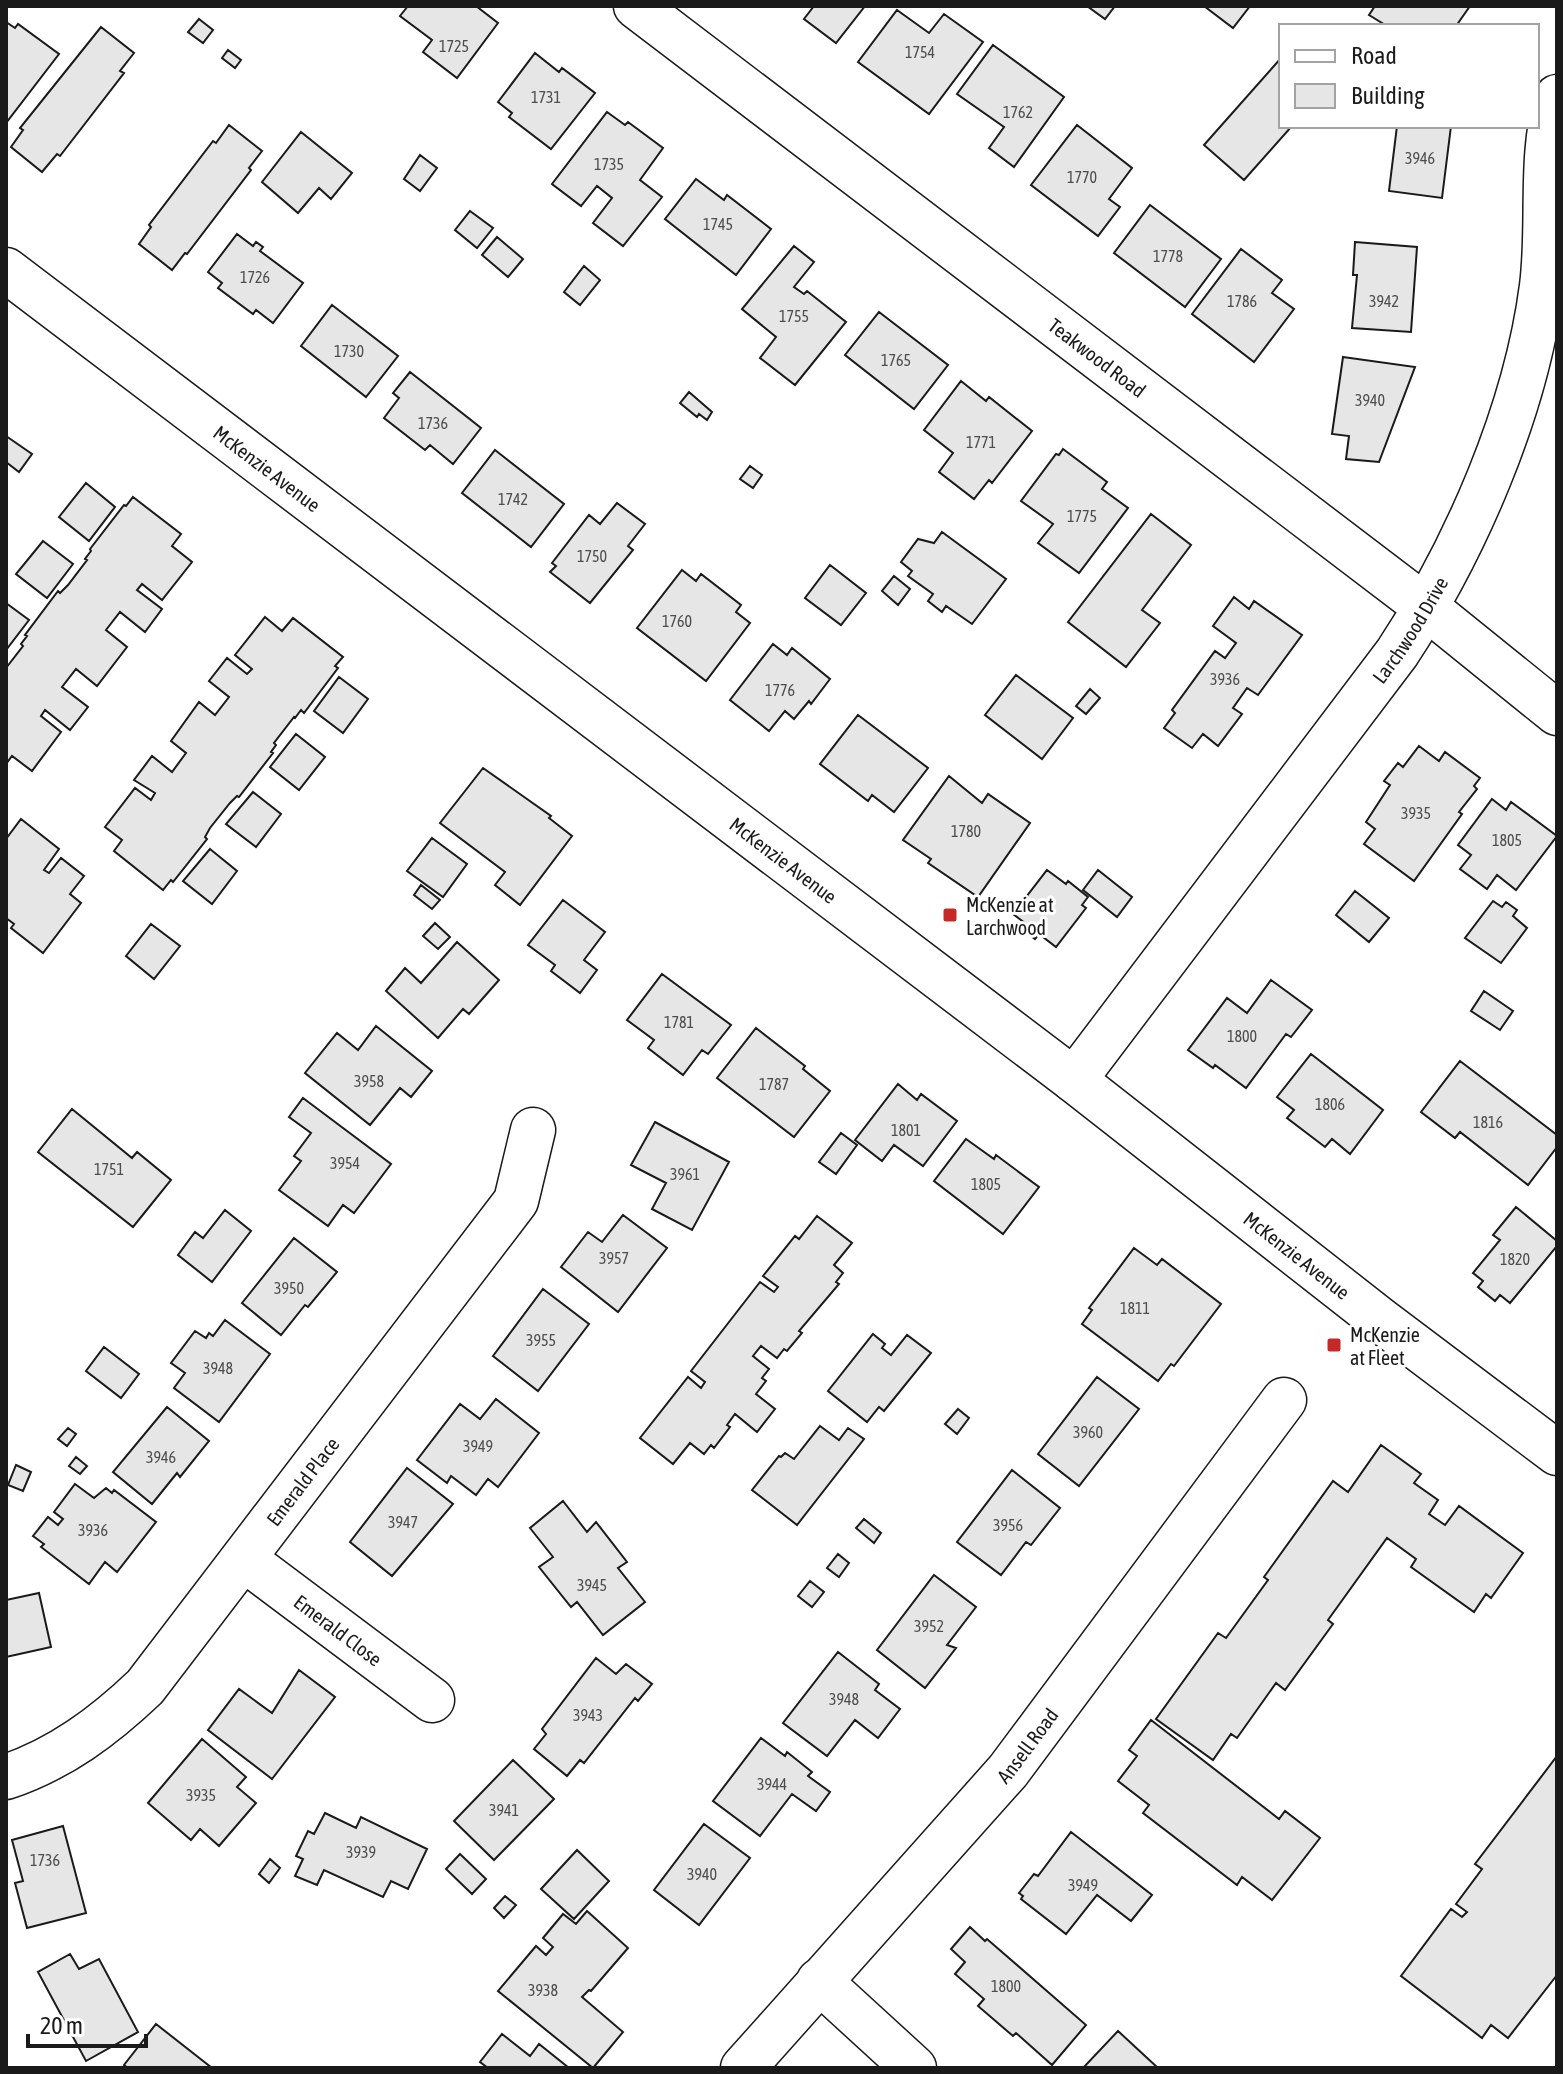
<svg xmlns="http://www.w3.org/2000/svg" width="1563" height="2074" font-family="'Asap Condensed',sans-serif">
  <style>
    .building { fill: #e6e6e6; stroke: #1a1a1a; stroke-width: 2 }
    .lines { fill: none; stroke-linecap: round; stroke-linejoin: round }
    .minor-casing { stroke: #1a1a1a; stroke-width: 47 }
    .major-casing { stroke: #1a1a1a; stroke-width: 47 }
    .minor { stroke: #fff; stroke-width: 44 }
    .major { stroke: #fff; stroke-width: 44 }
    .poi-dot { fill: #c62828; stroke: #fff; stroke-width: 3 }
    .labels { text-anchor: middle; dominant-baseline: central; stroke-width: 6; stroke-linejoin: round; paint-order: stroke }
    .number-label { font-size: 16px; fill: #4d4d4d }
    .street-label { font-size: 20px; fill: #1a1a1a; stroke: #fff }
    .poi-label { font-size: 20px; fill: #1a1a1a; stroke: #fff; text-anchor: start }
  </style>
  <rect width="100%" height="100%" fill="#fff"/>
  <path class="building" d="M408 6H476L498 23 457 78 423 52 432 40 400 16Z
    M814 6H865L836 43 804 19Z
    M1087 6H1115L1105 19Z
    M1204 6H1250L1233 28Z
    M1375 6H1470L1456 26H1387L1369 15Z
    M897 10 929 33 944 14 983 42 929 114 858 62Z
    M199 19 213 30 203 43 188 32Z
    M6 22 15 28 18 24 59 54 6 123Z
    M101 27 134 53 120 71 124 73 60 156 57 154 42 172 11 147 23 130 20 128Z
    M993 45 1064 97 1014 167 989 148 1004 127 957 94Z
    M228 50 241 60 235 68 222 58Z
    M535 53 559 72 562 68 595 93 551 149 509 117 512 113 498 102Z
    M1281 58V126H1292L1244 180 1204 145Z
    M607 112 625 125 628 122 663 148 640 180 662 197 623 246 593 223 612 198 597 186 581 206 552 184Z
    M229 125 262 151 249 168 251 170 187 254 185 253 172 270 139 244 151 227 149 225 213 141 216 143Z
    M1077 125 1132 168 1109 199 1120 207 1098 236 1031 185Z
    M1397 126H1451L1442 198 1389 191Z
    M301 132 352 173 331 199 319 188 298 213 262 182Z
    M420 155 437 168 420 191 404 179Z
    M696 179 724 200 727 195 771 229 736 275 665 219Z
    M1150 205 1221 259 1185 307 1114 253Z
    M470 211 493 228 477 248 455 230Z
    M237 234 253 246 256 242 263 247 260 251 303 283 273 323 256 310 253 314 218 288 222 283 208 272Z
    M497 237 523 259 508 277 482 255Z
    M1355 242 1417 247 1411 332 1352 328 1357 275H1353Z
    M794 246 814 262 794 287 804 294 807 291 846 322 795 385 760 358 776 337 742 309Z
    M1241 249 1282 280 1272 293 1294 309 1254 362 1192 314Z
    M584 266 600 280 580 305 564 292Z
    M332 305 398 356 366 397 301 346Z
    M879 312 948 365 914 409 845 355Z
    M1343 357 1415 367 1379 462 1346 459 1349 436 1332 434Z
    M410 372 481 428 453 464 430 445 425 450 384 418 399 398 393 393Z
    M961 381 986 401 989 397 1032 431 992 483 989 480 974 499 939 472 953 453 924 430Z
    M689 392 712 412 707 420 699 414 697 417 680 403Z
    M6 436 32 454 19 472 6 462Z
    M1063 449 1107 482 1102 489 1128 508 1079 573 1038 543 1053 524 1021 501 1056 454 1059 455Z
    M495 450 564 504 531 547 462 493Z
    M750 466 762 475 753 488 740 479Z
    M86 483 115 507 89 541 59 517Z
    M133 497 181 534 172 546 192 562 162 600 142 584 137 590 162 609 145 632 120 612 106 630 127 647 97 686 76 669 62 687 88 707 70 730 45 710 41 716 61 732 32 771 12 756 6 764V668L23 646 21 644 27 636 25 635 58 591 60 593 68 585 87 560 85 559 91 551 90 549 124 505 126 506Z
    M617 503 645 524 628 546 633 550 590 603 550 572 556 566 552 563 589 515 600 524Z
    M1151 514 1191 545 1142 610 1160 623 1126 667 1068 622Z
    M942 532 1006 579 972 624 946 606 942 612 928 601 933 594 908 576 912 571 901 562 918 539 934 543Z
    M43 541 73 564 47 598 16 574Z
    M830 565 866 593 841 625 805 598Z
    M682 570 696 581 701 574 741 605 736 612 750 623 706 681 637 628Z
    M894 576 910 589 898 605 882 591Z
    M1234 597 1249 609 1254 601 1302 635 1258 695 1247 688 1233 708 1242 714 1218 746 1203 734 1192 748 1164 728 1175 713 1172 710 1215 651 1225 658 1236 643 1213 626Z
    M6 603 29 620 6 650Z
    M265 617 282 631 293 618 343 657 335 666 338 668 304 713 301 710 295 718 294 717 274 743 276 745 271 752 273 753 239 797 237 796 230 803 210 828 205 837 207 839 173 882 171 880 163 890 114 851 122 840 105 827 135 788 151 800 155 793 134 780 152 756 172 772 186 753 171 741 199 702 215 715 229 697 209 681 227 658 247 674 252 669 235 655Z
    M773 644 787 655 792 648 830 679 811 704 809 701 794 719 785 711 769 731 730 700Z
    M1016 675 1073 718 1042 759 985 715Z
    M339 677 368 699 343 733 314 711Z
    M1090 689 1100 698 1086 714 1076 706Z
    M858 715 928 768 894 812 872 795 868 801 820 764Z
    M296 734 325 757 299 790 270 767Z
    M1419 746 1439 761 1445 752 1480 778 1474 786 1477 789 1459 812 1462 814 1414 881 1364 844 1375 829 1366 822 1390 785 1384 781 1398 763 1403 767Z
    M483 768 551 816 549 818 572 836 520 905 495 885 505 872 440 823Z
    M949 776 982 803 988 794 1030 823 978 897 928 863 931 859 903 840Z
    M253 792 281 814 256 847 226 824Z
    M1492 799 1506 810 1511 802 1557 836 1516 890 1497 875 1487 889 1460 869 1471 855 1458 845Z
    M21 819 59 849 44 870 49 873 61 858 84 876 70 894 81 903 43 953 11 928 14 924 6 918V839Z
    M432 838 467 864 443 897 407 871Z
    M210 849 237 871 212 904 183 881Z
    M1047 870 1066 884 1068 881 1088 897 1082 905 1086 908 1056 947 1039 934 1035 939 1026 932 1030 927 1013 914Z
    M1098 870 1132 897 1117 917 1083 890Z
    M421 885 440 900 432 909 414 895Z
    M1355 891 1389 918 1369 942 1336 915Z
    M563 900 605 932 584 960 597 970 580 993 551 971 555 965 528 945Z
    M1493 901 1502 907 1506 902 1517 910 1513 916 1527 928 1501 963 1465 938Z
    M435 923 450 937 438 949 423 936Z
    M151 924 180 946 154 979 126 956Z
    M457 942 499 980 469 1014 463 1009 438 1038 386 991 405 968 421 983Z
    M662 974 731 1025 708 1054 702 1050 683 1075 648 1048 654 1040 627 1020Z
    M1271 980 1312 1010 1291 1037 1286 1034 1246 1088 1215 1065 1213 1068 1188 1050 1227 998 1247 1013Z
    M1484 991 1513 1011 1500 1030 1471 1011Z
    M376 1026 432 1071 411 1097 400 1088 370 1125 305 1073 337 1033 358 1050Z
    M756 1028 805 1066 803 1069 830 1091 794 1137 717 1078Z
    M1311 1054 1383 1110 1350 1154 1332 1139 1325 1147 1287 1118 1294 1110 1277 1097Z
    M1460 1061 1557 1135V1147L1528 1185 1460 1132 1455 1138 1421 1112Z
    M898 1084 917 1100 921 1094 957 1121 923 1166 894 1145 882 1161 855 1140Z
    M303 1098 391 1164 354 1213 343 1205 328 1226 279 1190 301 1161 294 1156 311 1133 289 1117Z
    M72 1109 132 1158 137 1152 171 1180 133 1227 38 1152Z
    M655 1122 729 1162 692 1230 652 1209 666 1183 631 1165Z
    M841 1133 857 1145 836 1174 819 1162Z
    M966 1139 994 1159 996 1155 1039 1187 1003 1234 934 1181Z
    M1516 1207 1557 1241V1246L1510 1303 1500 1295 1495 1301 1478 1287 1483 1281 1473 1273 1500 1240 1493 1235Z
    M225 1210 251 1231 212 1282 178 1255 195 1232 203 1238Z
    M623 1215 667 1248 618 1312 561 1267 588 1232 602 1242Z
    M817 1216 852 1243 834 1265 843 1273 836 1282 839 1284 799 1331 802 1333 787 1351 784 1349 777 1358 761 1346 753 1356 769 1369 762 1378 766 1381 756 1394 775 1409 757 1432 735 1414 727 1425 730 1427 714 1448 711 1445 704 1454 690 1443 673 1464 640 1438 688 1377 701 1388 705 1382 691 1371 760 1282 774 1292 778 1287 763 1276 795 1236 799 1239Z
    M294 1238 337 1272 308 1307 305 1305 281 1335 242 1303Z
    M1134 1248 1157 1265 1162 1259 1221 1304 1174 1366 1171 1364 1158 1381 1082 1324 1092 1310 1089 1308Z
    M543 1289 589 1324 538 1391 493 1356Z
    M225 1320 270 1354 219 1422 174 1388 185 1373 171 1363 195 1331 206 1338 209 1333 213 1336Z
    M873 1334 885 1344 882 1348 891 1355 907 1335 931 1353 884 1411 879 1407 867 1422 828 1391Z
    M104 1347 139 1374 121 1398 86 1371Z
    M1097 1377 1139 1409 1079 1486 1038 1454Z
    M496 1399 539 1433 498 1487 488 1479 476 1495 451 1476 447 1483 417 1460 460 1404 480 1419Z
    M167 1407 209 1441 180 1477 177 1473 152 1504 113 1472Z
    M958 1409 969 1418 957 1434 945 1424Z
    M820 1426 839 1440 848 1428 864 1439 797 1525 752 1490 779 1456 781 1457 785 1453 794 1459Z
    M68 1428 76 1434 67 1446 58 1439Z
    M1381 1445 1421 1474 1414 1483 1438 1500 1429 1514 1445 1525 1459 1506 1523 1553 1491 1598 1486 1594 1474 1612 1411 1567 1416 1559 1387 1538 1328 1620 1333 1624 1285 1690 1276 1683 1237 1738 1231 1734 1213 1760 1156 1719 1218 1633 1226 1638 1268 1580 1264 1577 1333 1481 1348 1492Z
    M76 1457 87 1466 80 1474 69 1466Z
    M16 1465 31 1472 23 1491 8 1485Z
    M407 1468 453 1504 392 1576 350 1542Z
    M1012 1470 1060 1508 1031 1545 1026 1542 1001 1575 957 1542Z
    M75 1484 94 1498 106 1488 112 1493 114 1490 156 1522 117 1572 105 1562 89 1584 41 1547 44 1544 33 1536 48 1517 58 1525 63 1519 54 1512Z
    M563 1501 587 1532 596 1522 627 1562 618 1568 645 1602 603 1635 577 1602 571 1607 539 1567 553 1557 530 1528Z
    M864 1519 881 1533 874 1543 856 1528Z
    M838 1554 849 1563 839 1577 827 1568Z
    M934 1575 976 1607 947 1645 956 1648 925 1688 877 1650Z
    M810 1581 824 1592 812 1607 798 1596Z
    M39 1593 51 1647 6 1657V1600Z
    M838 1652 879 1684 875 1690 900 1709 878 1738 855 1720 827 1756 783 1723Z
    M596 1658 616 1674 626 1664 652 1684 638 1701 635 1698 584 1763 580 1760 567 1776 534 1749 546 1734 542 1729Z
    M299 1670 335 1697 272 1779 208 1730 239 1689 272 1713Z
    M1151 1720 1279 1819 1285 1811 1320 1838 1272 1900 1242 1877 1237 1885 1143 1813 1149 1805 1118 1781 1137 1756 1129 1750Z
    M761 1738 785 1756 787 1752 812 1772 808 1776 830 1792 816 1811 792 1794 760 1836 713 1801Z
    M202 1739 246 1777 237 1787 256 1803 219 1846 200 1829 191 1840 148 1803Z
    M1557 1756V1975L1508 2038 1491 2025 1482 2038 1401 1976 1451 1909 1462 1917 1467 1912 1456 1904 1482 1869 1475 1864Z
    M513 1760 554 1799 494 1860 454 1821Z
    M325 1813 356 1828 361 1817 427 1849 408 1889 391 1881 383 1897 324 1870 317 1885 295 1876 303 1859 296 1856 308 1831 314 1834Z
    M704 1824 750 1858 699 1925 654 1890Z
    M63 1826 86 1913 27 1928 15 1883 23 1881 12 1840Z
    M1071 1832 1152 1895 1131 1921 1097 1895 1066 1934 1021 1899 1023 1896 1019 1893 1034 1874 1038 1876Z
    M577 1850 609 1881 574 1919 541 1889Z
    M460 1854 486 1879 472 1894 446 1869Z
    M270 1859 280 1868 269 1883 259 1874Z
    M505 1896 516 1905 504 1918 494 1908Z
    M587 1911 628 1948 591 1991 589 1990 582 1997 623 2032 593 2068 498 1991 536 1946 546 1955 553 1947 543 1938 563 1914 576 1924Z
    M970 1927 985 1941 987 1939 1086 2025 1052 2065 1016 2033 1013 2036 978 2006 984 1999 955 1974 965 1962 951 1949Z
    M70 1954 79 1969 99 1959 138 2032 86 2061 38 1972Z
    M156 2024 212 2068H128L124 2065Z
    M1118 2031 1158 2068H1083Z
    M502 2034 530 2056 539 2044 569 2068H488L480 2062Z"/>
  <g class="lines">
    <g class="minor-casing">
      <g id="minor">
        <path id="s1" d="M636 6 1427 608 1557 713"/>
        <path id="s2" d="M1074 1080 1397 653C1466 549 1526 410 1542 286 1550 223 1539 158 1557 97"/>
        <path id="s3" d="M244 1559 432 1700"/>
        <path id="s4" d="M6 1777C60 1759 104 1726 145 1687L516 1201 533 1130"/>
        <path d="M819 1981 914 2068"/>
        <path id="s5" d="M743 2068 1008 1771 1284 1400"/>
      </g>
    </g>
    <g class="major-casing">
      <g id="major">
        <path id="s6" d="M6 270 1074 1080 1379 1319 1557 1453"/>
      </g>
    </g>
    <use href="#minor" class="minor"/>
    <use href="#major" class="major"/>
  </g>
  <g class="poi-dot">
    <rect x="942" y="907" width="16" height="16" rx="4"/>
    <rect x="1326" y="1337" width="16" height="16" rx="4"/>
  </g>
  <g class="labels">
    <g class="number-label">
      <text x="454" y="46">1725</text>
      <text x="920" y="52">1754</text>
      <text x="546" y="97">1731</text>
      <text x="1018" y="112">1762</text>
      <text x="1420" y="158">3946</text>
      <text x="609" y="164">1735</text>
      <text x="1082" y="177">1770</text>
      <text x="718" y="224">1745</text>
      <text x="1168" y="256">1778</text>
      <text x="255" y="277">1726</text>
      <text x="1242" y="301">1786</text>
      <text x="1384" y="301">3942</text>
      <text x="794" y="316">1755</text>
      <text x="349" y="351">1730</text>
      <text x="896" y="360">1765</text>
      <text x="1370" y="400">3940</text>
      <text x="433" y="423">1736</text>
      <text x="981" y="442">1771</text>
      <text x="513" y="499">1742</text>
      <text x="1082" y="516">1775</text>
      <text x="592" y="556">1750</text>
      <text x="677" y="621">1760</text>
      <text x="1225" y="679">3936</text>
      <text x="780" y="690">1776</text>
      <text x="1416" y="813">3935</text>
      <text x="966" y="831">1780</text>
      <text x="1507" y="840">1805</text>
      <text x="679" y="1022">1781</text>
      <text x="1242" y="1036">1800</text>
      <text x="369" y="1081">3958</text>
      <text x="774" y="1084">1787</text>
      <text x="1330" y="1104">1806</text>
      <text x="1488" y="1122">1816</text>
      <text x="906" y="1130">1801</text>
      <text x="345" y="1163">3954</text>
      <text x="109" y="1169">1751</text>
      <text x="685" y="1174">3961</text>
      <text x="986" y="1184">1805</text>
      <text x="614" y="1258">3957</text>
      <text x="1515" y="1259">1820</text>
      <text x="289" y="1288">3950</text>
      <text x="1135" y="1308">1811</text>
      <text x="541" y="1340">3955</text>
      <text x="218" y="1368">3948</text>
      <text x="1088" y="1432">3960</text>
      <text x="478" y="1446">3949</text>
      <text x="161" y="1457">3946</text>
      <text x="403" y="1522">3947</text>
      <text x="1008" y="1525">3956</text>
      <text x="93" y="1530">3936</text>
      <text x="592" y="1585">3945</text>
      <text x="929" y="1626">3952</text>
      <text x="844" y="1699">3948</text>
      <text x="588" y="1715">3943</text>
      <text x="772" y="1784">3944</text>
      <text x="201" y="1795">3935</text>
      <text x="504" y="1810">3941</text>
      <text x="361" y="1852">3939</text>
      <text x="45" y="1860">1736</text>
      <text x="702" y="1874">3940</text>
      <text x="1083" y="1885">3949</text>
      <text x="1006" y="1986">1800</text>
      <text x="543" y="1990">3938</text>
    </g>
    <g class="street-label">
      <text stroke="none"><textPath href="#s1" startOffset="580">Teakwood Road</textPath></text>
      <text stroke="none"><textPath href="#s6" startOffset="328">McKenzie Avenue</textPath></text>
      <text stroke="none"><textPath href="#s2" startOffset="562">Larchwood Drive</textPath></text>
      <text stroke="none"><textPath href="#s6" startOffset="976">McKenzie Avenue</textPath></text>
      <text stroke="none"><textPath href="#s6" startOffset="1624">McKenzie Avenue</textPath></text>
      <text stroke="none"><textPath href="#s4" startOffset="426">Emerald Place</textPath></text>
      <text stroke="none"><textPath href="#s3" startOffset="118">Emerald Close</textPath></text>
      <text stroke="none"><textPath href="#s5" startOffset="430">Ansell Road</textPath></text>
    </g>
    <g class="poi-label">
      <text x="966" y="904">McKenzie at<tspan x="966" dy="23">Larchwood</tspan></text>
      <text x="1350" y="1334">McKenzie<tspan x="1350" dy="23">at Fleet</tspan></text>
    </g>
  </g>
  <rect width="1563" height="2074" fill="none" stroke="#1a1a1a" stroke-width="16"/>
  <rect x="1279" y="24" width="260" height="104" fill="#ffffff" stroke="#a3a3a3" stroke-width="2"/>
  <rect x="1295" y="50" width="40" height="12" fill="#ffffff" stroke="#a3a3a3" stroke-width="2"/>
  <text x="1351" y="64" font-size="24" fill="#1a1a1a">Road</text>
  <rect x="1295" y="84" width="40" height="24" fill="#e6e6e6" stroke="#a3a3a3" stroke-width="2"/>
  <text x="1351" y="104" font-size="24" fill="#1a1a1a">Building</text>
  <path d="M28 2034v12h118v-12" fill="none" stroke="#1a1a1a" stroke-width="4"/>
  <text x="40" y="2034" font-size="24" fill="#1a1a1a" stroke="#ffffff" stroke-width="6" paint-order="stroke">20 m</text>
</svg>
